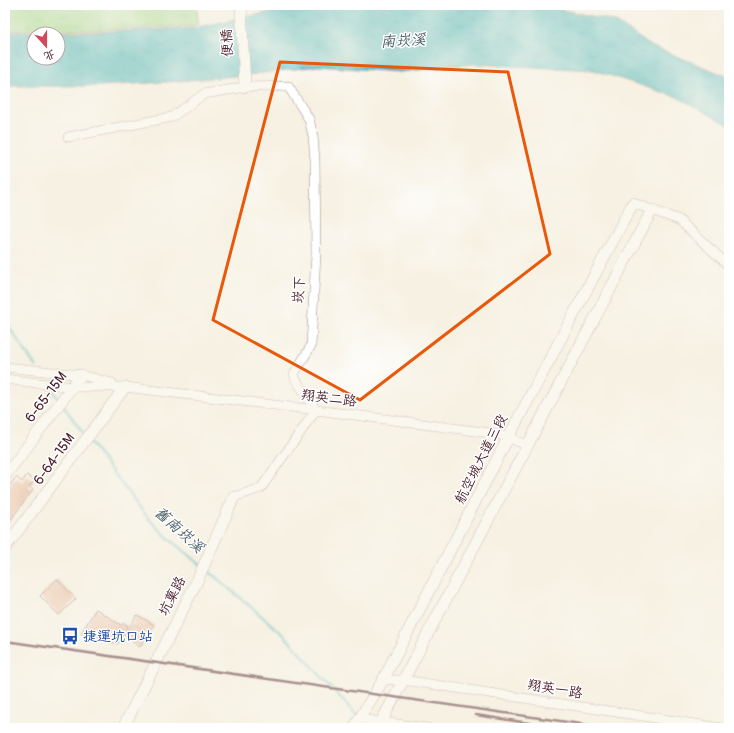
<svg xmlns="http://www.w3.org/2000/svg" width="734" height="733" font-family="Pangolin,'LXGW WenKai TC',sans-serif">
  <style>
    .grass { fill: url(#grass-tufts); stroke: #747c5c }
    .water { fill: url(#water-ripples); stroke: #486b74; fill-rule: evenodd }
    .lines { fill: none; stroke-linecap: round; stroke-linejoin: round }
    .stream { stroke: #47b7be; stroke-width: 2.5 }
    .building { fill: url(#building-back-hatch) }
    .minor-casing { stroke: #a08886; stroke-width: 10 }
    .tertiary-casing { stroke: #a08886; stroke-width: 12 }
    .minor { stroke: #fff; stroke-width: 9 }
    .tertiary { stroke: #fff; stroke-width: 11 }
    .rail { stroke: #4a1f2b; stroke-width: 2.5 }
    .marked { fill: none; stroke: #e8590c; stroke-width: 3; stroke-linejoin: round }
    .labels { text-anchor: middle; dominant-baseline: central; stroke-width: 3; stroke-linejoin: round; paint-order: stroke }
    .street-label { font-size: 14px; fill: #4a1f2b; stroke: #fff }
    .transit-label { font-size: 14px; fill: #164399; stroke: #fff; text-anchor: start }
    .water-label { font-size: 15px; font-style: italic; fill: #495c66; stroke: #fff }
  </style>
  <defs>
    <pattern id="grass-tufts" width="24" height="20" patternUnits="userSpaceOnUse"><rect width="24" height="20" fill="#9dd88c"/><path d="M3 7l-1-3M5 7V3M7 7l1-3M15 17l-1-3M17 17v-4M19 17l1-3" fill="none" stroke="#89b979"/></pattern>
    <pattern id="water-ripples" width="26" height="14" patternUnits="userSpaceOnUse"><rect width="26" height="14" fill="#47b7be"/><path d="M2 4q2-2 4 0t4 0M15 11q2-2 4 0t4 0" fill="none" stroke="#3d949b"/></pattern>
    <pattern id="building-back-hatch" width="6" height="6" patternUnits="userSpaceOnUse"><rect width="6" height="6" fill="#eaac8b"/><path d="M-1 5l2 2M0 0l6 6M5-1l2 2" fill="none" stroke="#c08b72"/></pattern>
  </defs>
  <rect width="100%" height="100%" fill="#fff"/>
  <filter id="ink" filterUnits="userSpaceOnUse"><feTurbulence type="fractalNoise" baseFrequency=".025" numOctaves="2"/><feDisplacementMap in="SourceGraphic" scale="8" xChannelSelector="R" yChannelSelector="G"/><feConvolveMatrix kernelMatrix="1 2 1 2 8 2 1 2 1" color-interpolation-filters="sRGB"/></filter>
  <filter id="wash" filterUnits="userSpaceOnUse"><feTurbulence type="fractalNoise" baseFrequency=".012" numOctaves="4" result="noise"/><feDisplacementMap in="SourceGraphic" scale="16" xChannelSelector="R" yChannelSelector="G"/><feGaussianBlur stdDeviation="0.9" result="paint"/><feColorMatrix in="noise" values="0 0 0 0 0 0 0 0 0 0 0 0 0 0 0 0 0 1.4 0 .05"/><feComposite in="paint" operator="in"/></filter>
  <g filter="url(#wash)">
    <rect width="100%" height="100%" fill="#f6f1e2"/>
    <path class="grass" d="M5 5H196L199 24 193 26 92 30H5Z"/>
    <path class="water" d="M322 5H534L568 11 615 21 651 46 729 77V125L677 97 593 70 473 64 400 72 318 66 248 75 166 82 99 86H5V32H93L193 28 274 11ZM34 34H58V58H34Z"/>
    <g class="lines">
      <path class="stream" d="M5 321 36 367
        M51 388 59 400
        M62 404 85 436
        M89 442 148 518 166 536 201 565
        M206 569 284 635 357 716
        M363 722 369 728"/>
    </g>
    <g id="blocks">
      <path class="building" d="M27 475 34 481 29 487 33 490 5 527V492L16 477 22 482Z
        M57 579 76 599 59 615 40 596Z
        M96 609 122 626 123 623 128 626 117 644 81 633Z
        M137 615 154 625 140 647 124 636Z"/>
    </g>
  </g>
  <g filter="url(#ink)">
    <use href="#blocks" fill-opacity="0" stroke="#a08886" stroke-width="1"/>
    <g class="lines">
      <g class="minor-casing">
        <path id="minor" d="M68 137 172 117 204 94 245 87 288 86 309 119 313 136 315 160 316 254 311 346 294 374 296 380 316 410 261 488 234 497
          M633 203 679 220 729 266
          M5 367 81 375 112 383
          M5 379 73 387H125L316 410 498 434 527 445
          M383 680H403L722 728
          M359 719 427 728"/>
      </g>
      <g class="tertiary-casing">
        <path id="tertiary" d="M241 5 245 87
          M5 476 81 375
          M5 548 125 387
          M123 728 197 581 234 497
          M354 728 383 680 509 436 633 203
          M378 728 652 210"/>
      </g>
      <use href="#minor" class="minor"/>
      <use href="#tertiary" class="tertiary"/>
      <path class="rail" d="M5 641 609 728
        M476 715 561 728"/>
    </g>
  </g>
  <path d="M0 0H734V733H0ZM280 62 508 72 550 254 360 400 213 320Z" fill="#f6f1e2" fill-opacity=".55" fill-rule="evenodd"/>
  <path class="marked" d="M280 62 508 72 550 254 360 400 213 320Z"/>
  <defs>
    <g id="bus-bare" transform="scale(1.38)"><path d="M-5-6H5V4H4V6H2V4H-2V6H-4V4H-5ZM-3.5-4V0h7V-4ZM-3.5 1.2v1.5H-2V1.2ZM2 1.2v1.5H3.5V1.2Z" fill="#1a4fb4" stroke="#fff" stroke-width="2.5" paint-order="stroke"/></g>
  </defs>
  <g fill-rule="evenodd">
    <use href="#bus-bare" x="70" y="636"/>
  </g>
  <g class="labels">
    <g class="street-label">
      <text transform="translate(227 43) rotate(-93)">便橋</text>
      <text transform="translate(299 290) rotate(-86)">崁下</text>
      <text transform="translate(46 397) rotate(-53)">6-65-15M</text>
      <text transform="translate(329 398) rotate(7)">翔英二路</text>
      <text transform="translate(54 459) rotate(-54)">6-64-15M</text>
      <text transform="translate(481 459) rotate(-63)">航空城大道三段</text>
      <text transform="translate(172 596) rotate(-63)">坑菓路</text>
      <text transform="translate(555 689) rotate(9)">翔英一路</text>
    </g>
    <g class="transit-label">
      <text x="83" y="636">捷運坑口站</text>
    </g>
    <g class="water-label">
      <text transform="translate(403 41) rotate(-3)">南崁溪</text>
      <text transform="translate(179 530) rotate(42)">舊南崁溪</text>
    </g>
  </g>
  <rect width="734" height="733" fill="none" stroke="#fff" stroke-width="20"/>
  <g transform="translate(46 46) rotate(159)"><circle r="19" fill="#ffffff" stroke="#b7a5aa"/>
  <path d="M0-3L7 15L0 10L-7 15Z" fill="#d1495b"/>
  <text y="-6" font-size="11" font-weight="bold" text-anchor="middle" fill="#4a1f2b">北</text>
  </g>
</svg>
